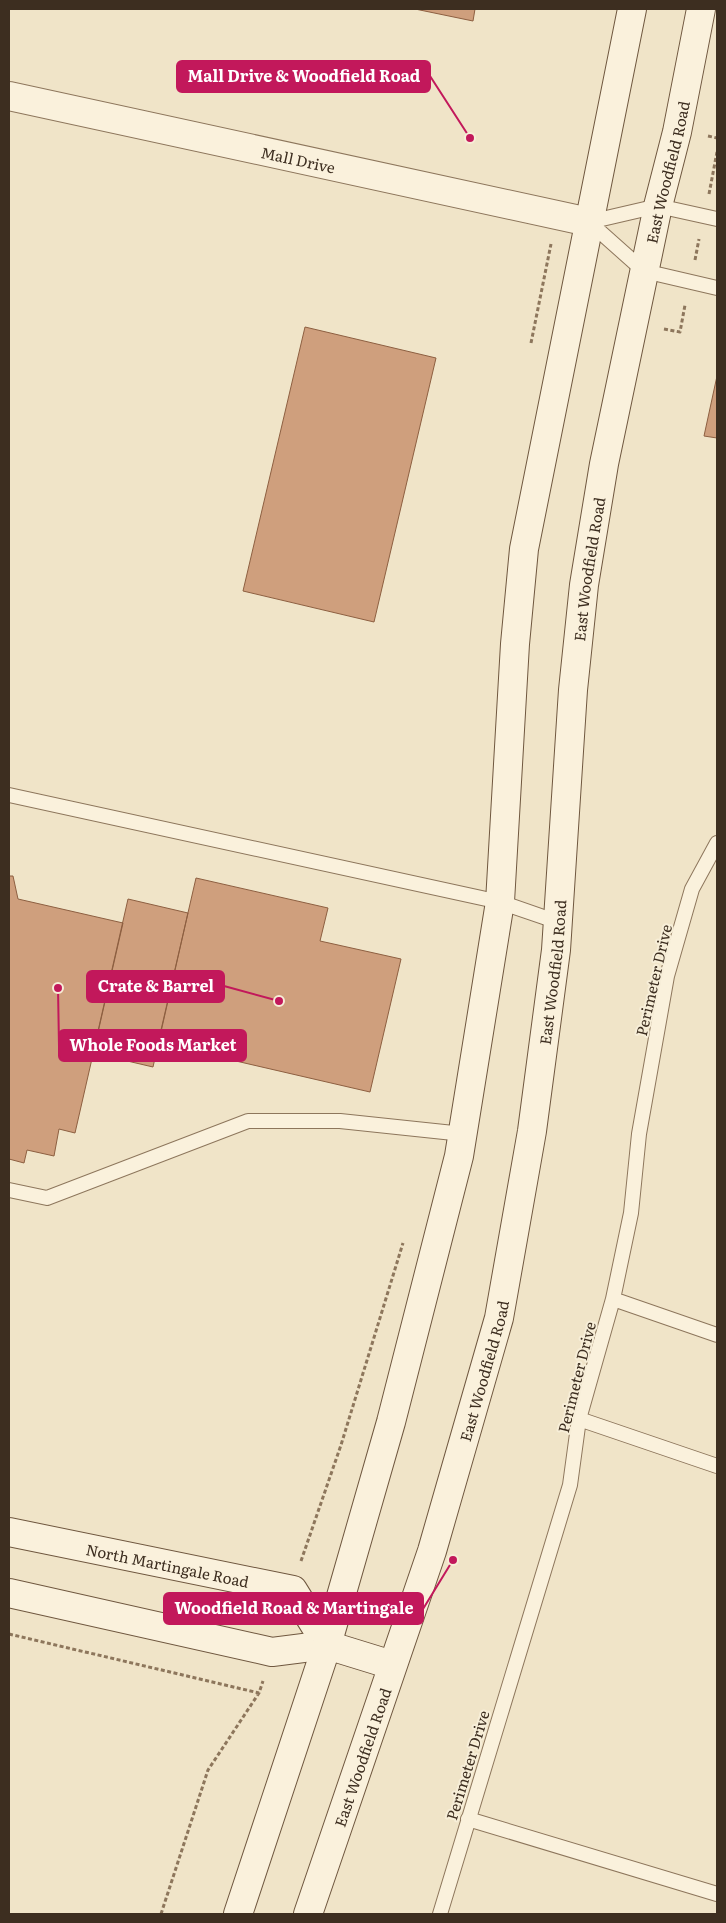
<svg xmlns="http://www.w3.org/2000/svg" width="726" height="1923" font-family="Literata,serif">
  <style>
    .building { fill: #cf9f7d; stroke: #8d5f41 }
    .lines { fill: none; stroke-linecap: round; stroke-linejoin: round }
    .lane-casing { stroke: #8d765c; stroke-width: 16 }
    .street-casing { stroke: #8d765c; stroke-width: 30 }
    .secondary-casing { stroke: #6f573f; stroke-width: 30 }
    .path { stroke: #8d765c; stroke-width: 3; stroke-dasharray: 4 2.5; stroke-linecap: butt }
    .lane { stroke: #faf1dc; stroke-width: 14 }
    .street { stroke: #faf1dc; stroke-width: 28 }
    .secondary { stroke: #faf1dc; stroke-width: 28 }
    .labels { text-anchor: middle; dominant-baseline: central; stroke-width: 4; stroke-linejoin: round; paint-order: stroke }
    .street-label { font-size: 15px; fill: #3d2e20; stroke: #f7eed8 }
    .leader { fill: none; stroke: #c2185b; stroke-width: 2 }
    .callout-dot { fill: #c2185b; stroke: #f7eed8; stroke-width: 2 }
    .callout { fill: #c2185b; stroke: #c2185b; stroke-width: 2 }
    .callout-label { font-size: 16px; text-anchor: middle; font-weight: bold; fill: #fff }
  </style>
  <rect width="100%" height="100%" fill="#f0e4c8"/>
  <path class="building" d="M415 9H475L473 21Z
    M305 327 436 358 374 622 243 591Z
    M717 376V438L704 436Z
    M9 876H13L18 899 123 923 75 1133 59 1129 54 1156 27 1150 24 1163 9 1159Z
    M196 878 328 908 320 941 401 959 370 1092 158 1043Z
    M128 899 188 913 153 1067 93 1053Z"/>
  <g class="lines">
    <g class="lane-casing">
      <path id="lane" d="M589 222 644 271 717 288
        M589 222 658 206 717 219
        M9 795 500 902 558 922
        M9 1190 47 1198 248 1121H340L463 1134
        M613 1299 717 1335
        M579 1419 717 1466
        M468 1819 717 1894
        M440 1914 570 1485 579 1419 613 1299 631 1213 639 1134 667 976 692 889 717 843"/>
    </g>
    <g class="street-casing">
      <g id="street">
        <path id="s1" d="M9 96 589 222"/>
      </g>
    </g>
    <g class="secondary-casing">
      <g id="secondary">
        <path id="s2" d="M9 1532 293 1590 327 1645"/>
        <path d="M9 1593 272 1652 327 1645 392 1665"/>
        <path d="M238 1914 327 1645 391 1422 459 1156 500 902 515 644 524 549 632 9"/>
        <path id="s3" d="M308 1914 432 1551 499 1318 532 1131 556 950 573 690 584 585 604 464 658 206 677 132 701 9"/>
      </g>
    </g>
    <path class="path" d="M708 136 717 138
      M709 194 717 152
      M695 260 699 239
      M664 329 680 332 685 305
      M531 343 551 244
      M301 1561 341 1445 403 1243
      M9 1634 259 1693
      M161 1914 208 1770 259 1693 263 1681"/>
    <use href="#lane" class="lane"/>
    <use href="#street" class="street"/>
    <use href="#secondary" class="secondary"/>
  </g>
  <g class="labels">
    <g class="street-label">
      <text stroke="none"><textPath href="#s1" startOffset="296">Mall Drive</textPath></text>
      <text stroke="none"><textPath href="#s3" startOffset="1786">East Woodfield Road</textPath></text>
      <text stroke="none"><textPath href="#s3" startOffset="1381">East Woodfield Road</textPath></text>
      <text stroke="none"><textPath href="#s3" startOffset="976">East Woodfield Road</textPath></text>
      <text transform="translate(653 980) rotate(-77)">Perimeter Drive</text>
      <text stroke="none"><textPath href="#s3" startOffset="571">East Woodfield Road</textPath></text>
      <text transform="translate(576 1377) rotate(-76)">Perimeter Drive</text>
      <text stroke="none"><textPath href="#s2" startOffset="162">North Martingale Road</textPath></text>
      <text stroke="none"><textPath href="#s3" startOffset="166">East Woodfield Road</textPath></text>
      <text transform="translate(467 1765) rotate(-73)">Perimeter Drive</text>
    </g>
  </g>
  <path class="leader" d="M470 138L430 76M279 1001L224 986M58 988L59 1046M453 1560L423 1609"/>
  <g class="callout-dot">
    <circle cx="470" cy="138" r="5"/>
    <circle cx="279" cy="1001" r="5"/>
    <circle cx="58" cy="988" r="5"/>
    <circle cx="453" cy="1560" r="5"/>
  </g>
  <g class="callout">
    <rect x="177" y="61" width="253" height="31" rx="5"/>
    <rect x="87" y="971" width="137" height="31" rx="5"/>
    <rect x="59" y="1030" width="187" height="31" rx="5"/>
    <rect x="164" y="1593" width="259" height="31" rx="5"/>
  </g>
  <g class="callout-label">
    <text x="304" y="82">Mall Drive &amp; Woodfield Road</text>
    <text x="156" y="992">Crate &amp; Barrel</text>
    <text x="153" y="1051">Whole Foods Market</text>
    <text x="294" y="1614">Woodfield Road &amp; Martingale</text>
  </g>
  <rect width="726" height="1923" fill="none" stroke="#3d2e20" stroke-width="20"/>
</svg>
